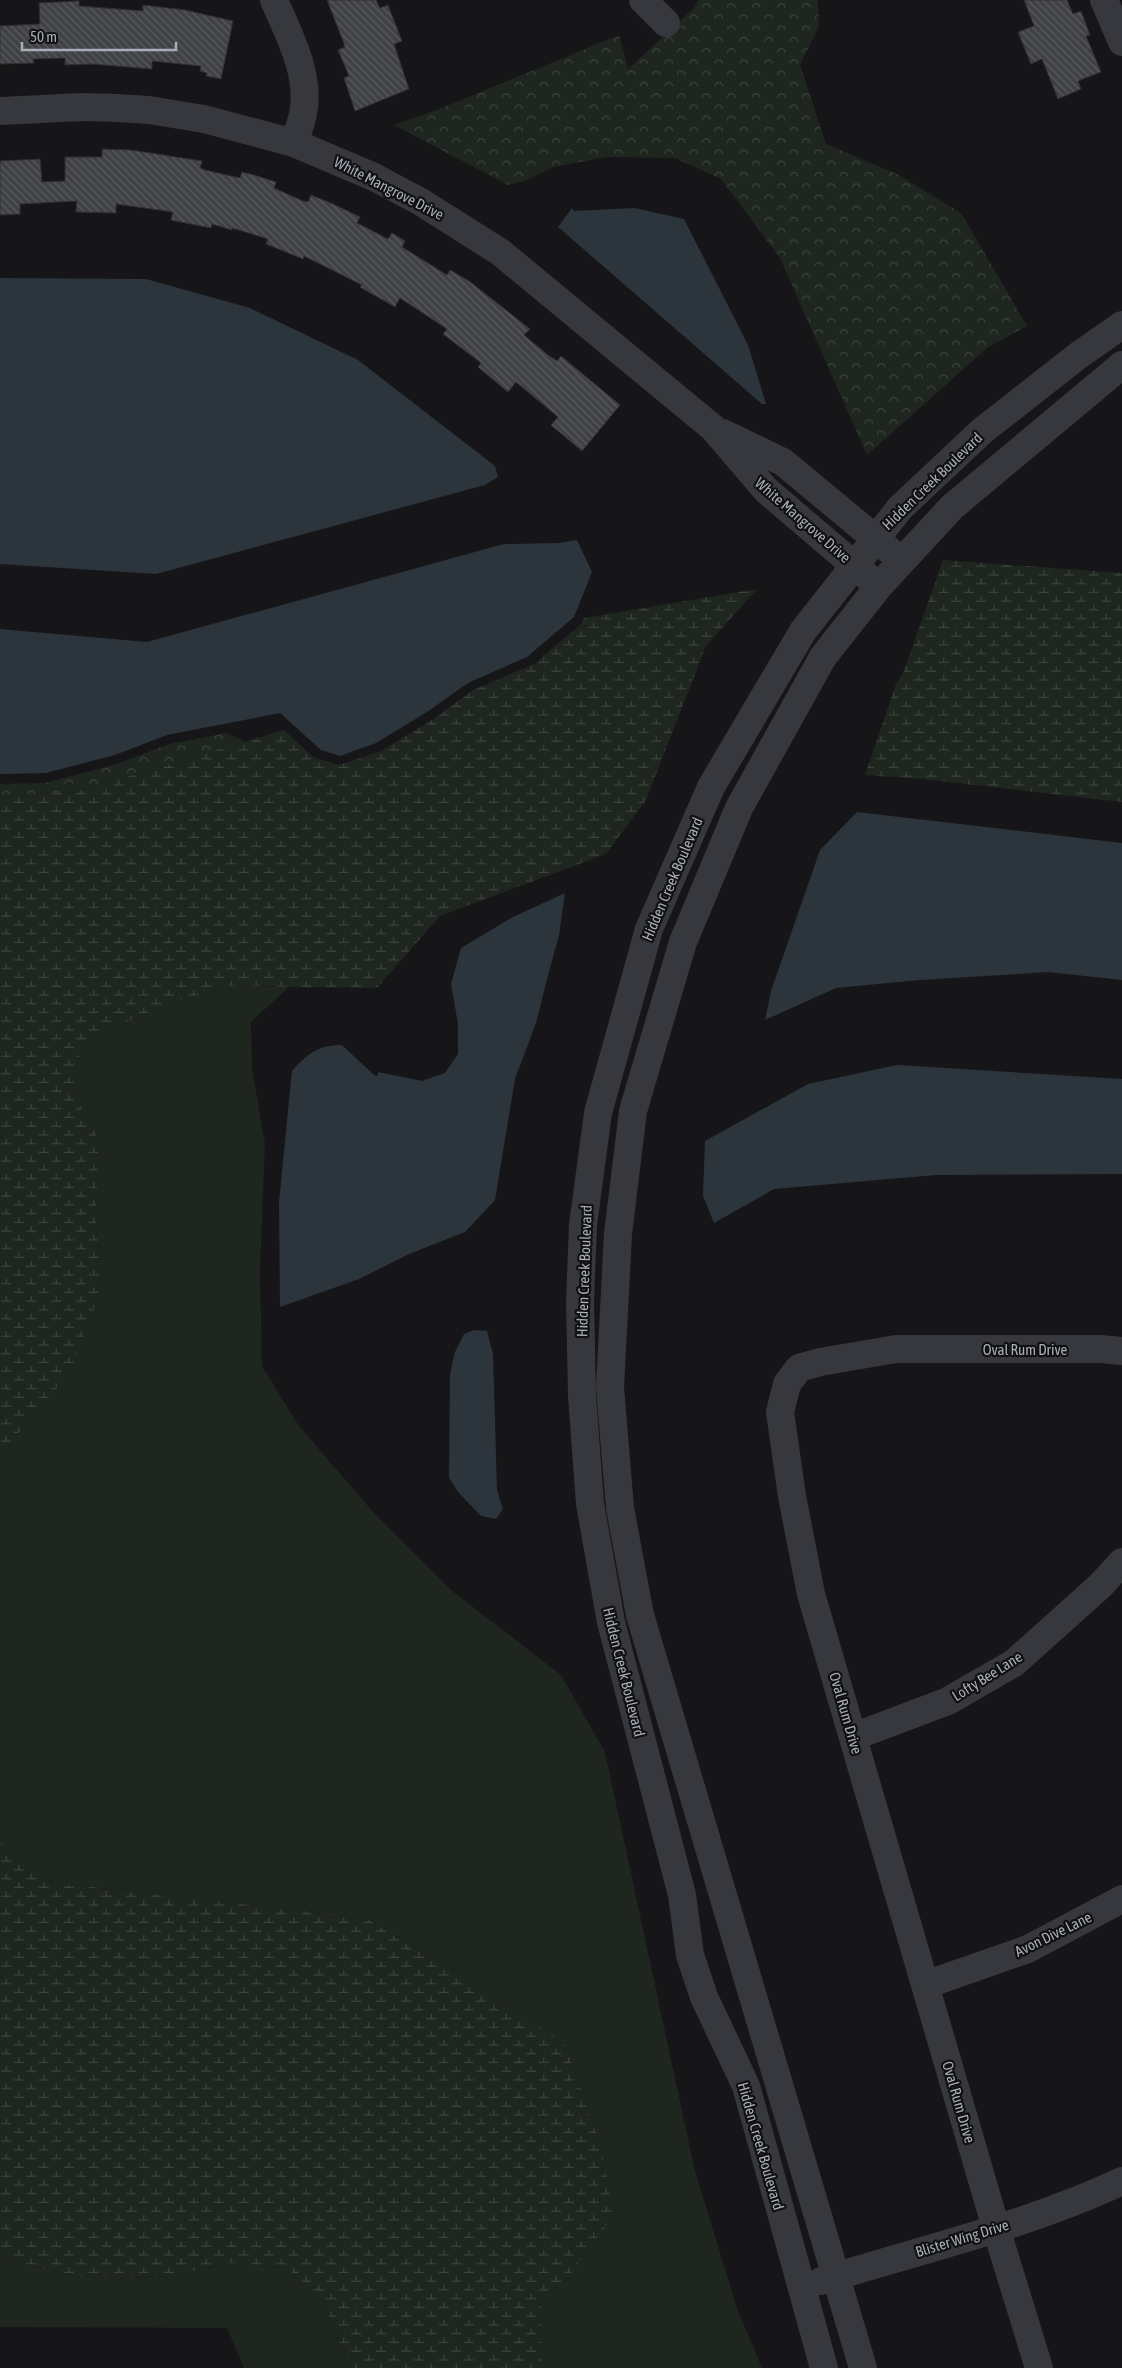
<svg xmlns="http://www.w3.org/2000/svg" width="1122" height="2368" font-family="'Asap Condensed',sans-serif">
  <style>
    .grass { fill: #1e261f }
    .forest { fill: url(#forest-crowns) }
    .wetland { fill: url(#wetland-marsh) }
    .water { fill: #2c353c }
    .building { fill: url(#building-back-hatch); stroke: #303034 }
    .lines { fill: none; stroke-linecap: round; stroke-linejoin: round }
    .minor { stroke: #37383d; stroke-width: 28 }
    .labels { text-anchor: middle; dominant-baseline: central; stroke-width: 4.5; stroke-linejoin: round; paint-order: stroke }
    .street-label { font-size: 15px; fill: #a8adb8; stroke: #111113 }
  </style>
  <defs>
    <pattern id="forest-crowns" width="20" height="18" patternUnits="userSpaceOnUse" patternTransform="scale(1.25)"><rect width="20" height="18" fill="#1e261f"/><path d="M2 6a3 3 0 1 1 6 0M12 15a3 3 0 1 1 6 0" fill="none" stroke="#3c433d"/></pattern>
    <pattern id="wetland-marsh" width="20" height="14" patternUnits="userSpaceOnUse" patternTransform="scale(1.25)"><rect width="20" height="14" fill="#1e261f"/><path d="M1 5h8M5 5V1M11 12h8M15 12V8" fill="none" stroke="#3c433d"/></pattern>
    <pattern id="building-back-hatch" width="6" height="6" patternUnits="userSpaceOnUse" patternTransform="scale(1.25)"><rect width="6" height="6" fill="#404145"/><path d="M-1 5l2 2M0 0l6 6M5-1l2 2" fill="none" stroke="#595a5e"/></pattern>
  </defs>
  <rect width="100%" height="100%" fill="#161618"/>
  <path class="grass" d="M226 986 289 987 251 1022 252 1067 265 1144 260 1270 262 1366 299 1426 373 1512 451 1590 561 1675 605 1752 695 2171 737 2308 762 2368H542L541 2296 567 2279 600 2142 565 2044 456 1971 366 1918 47 1882 0 1841V1459L25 1424 102 1285 96 1215 99 1140 72 1090 82 1042 156 1009Z
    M0 2258 83 2278 167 2277 228 2263 286 2267 323 2302 351 2368H244L227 2328 0 2327Z"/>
  <path class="forest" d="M699 0H818L819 27 800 65 826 144 897 174 961 213 1027 326 987 348 867 455 780 258 721 179 675 158 607 157 553 167 527 180 508 185 394 125 437 110 619 35 628 69 693 9Z
    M227 733 245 742 76 792 0 796V784L45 783 117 764 169 744Z"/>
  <path class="wetland" d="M943 560 1122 573V802L923 779 865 775 896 684 903 673Z
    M757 589 706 646 646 800 606 854 440 916 377 988 226 986 156 1009 82 1042 72 1090 99 1140 96 1215 102 1285 71 1372 25 1424 0 1459V796L76 792 284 730 313 757 339 765 381 751 432 720 473 690 534 664 581 624 584 618Z
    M0 1841 47 1882 366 1918 456 1971 565 2044 600 2142 614 2215 567 2279 541 2296 542 2368H351L323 2302 286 2267 228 2263 167 2277 83 2278 0 2258Z"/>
  <path class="water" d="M572 208 574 211 634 208 684 219 748 345 766 404H762L558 227Z
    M0 278 146 279 250 308 358 360 495 466 498 477 485 485 156 574 0 564Z
    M577 540 592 572 574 617 527 657 468 683 427 712 376 743 340 756 321 750 280 713 167 735 115 755 46 773 0 774V629L147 642 504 544 559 543Z
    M857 812 1122 843V980L1048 972 920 980 836 988 765 1020 771 991 820 850Z
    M565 893 559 935 547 979 536 1023 515 1079 495 1200 465 1232 409 1254 359 1279 280 1307 279 1202 292 1071C307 1054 318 1045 342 1045L374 1075 378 1076V1072L422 1081 445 1073 458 1054V1024L451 984 461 948 513 917Z
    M897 1065 1122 1079V1174L936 1175 774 1189 714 1223 703 1196 705 1141 808 1084Z
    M474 1330 487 1331 493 1354 497 1490 503 1509 496 1519 481 1516 458 1492 449 1478 450 1374 455 1352 464 1334Z"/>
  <path class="building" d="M327 0H376L380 8 388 5 402 41 394 44 409 89 355 111 344 78 349 76 338 50 345 47 343 41Z
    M1024 0H1067L1073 14 1081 11 1090 35 1086 36 1101 72 1078 81 1081 89 1058 99 1042 59 1031 64 1018 32 1034 26Z
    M79 1V6L143 11V5L185 10 233 21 221 79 206 76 207 73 200 71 201 66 152 61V69L92 64 65 65V58L33 59 34 63 0 64V26L40 24 39 3Z
    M102 149 131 150 202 161 200 168 205 170 240 178 242 172 254 175 276 182 274 188 303 201 308 202 311 195 333 204 360 217 357 223 388 239 392 233 405 241 402 247 447 275 450 270 469 281 530 329 524 335 548 355 557 361 561 356 620 405 582 451 551 425 558 417 516 382 508 392 478 367 481 363 443 334 447 329 400 298 395 307 360 287 362 285 304 256 303 259 266 244 268 239 232 228V230L212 224 211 228 171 220 173 212 116 204V213L76 212 77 201 20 204V214L0 215V161L40 159 42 182 65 181V157H102Z"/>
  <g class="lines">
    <path class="minor" d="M274 0C289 35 311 75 303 114 301 124 297 134 294 143
      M643 0 666 23
      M1104 0 1122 42
      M0 111 83 107 117 108 149 110 204 119 294 143 374 177 421 202 500 252 713 428 766 490 868 577
      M723 433 783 462 889 550
      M853 1737 948 1701 1014 1663 1101 1585 1122 1562
      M925 1985 1028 1949 1122 1899
      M821 2281C920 2250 1029 2225 1122 2181
      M824 2368 746 2086 704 1997 690 1955 682 1895 611 1622 590 1504 582 1396 580 1301 583 1225 598 1113 649 929 711 787 803 631 900 508 982 431 1079 355 1122 325
      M863 2368 640 1615 620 1508 610 1387 618 1234 633 1111 683 942 739 808 823 657 879 586 952 507 1122 365
      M1039 2368 996 2228 811 1594 792 1496 780 1412 787 1384 799 1368 820 1362 896 1349H1101L1122 1351"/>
  </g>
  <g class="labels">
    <g class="street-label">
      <text transform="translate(389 188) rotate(27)">White Mangrove Drive</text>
      <text transform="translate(932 481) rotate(-44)">Hidden Creek Boulevard</text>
      <text transform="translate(803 520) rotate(41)">White Mangrove Drive</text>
      <text transform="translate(672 879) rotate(-67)">Hidden Creek Boulevard</text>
      <text transform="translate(584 1271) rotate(-88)">Hidden Creek Boulevard</text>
      <text x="1025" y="1349">Oval Rum Drive</text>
      <text transform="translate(624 1672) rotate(76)">Hidden Creek Boulevard</text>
      <text transform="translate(987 1676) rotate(-32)">Lofty Bee Lane</text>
      <text transform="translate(846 1713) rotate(74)">Oval Rum Drive</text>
      <text transform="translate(1053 1934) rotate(-26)">Avon Dive Lane</text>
      <text transform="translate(959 2102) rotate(74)">Oval Rum Drive</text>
      <text transform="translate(761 2146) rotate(74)">Hidden Creek Boulevard</text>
      <text transform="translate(962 2238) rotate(-17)">Blister Wing Drive</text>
    </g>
  </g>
  <path d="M22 42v8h154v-8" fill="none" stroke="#a8adb8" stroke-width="2.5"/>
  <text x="30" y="42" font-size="15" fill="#a8adb8" stroke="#111113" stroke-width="4" paint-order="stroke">50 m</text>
</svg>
